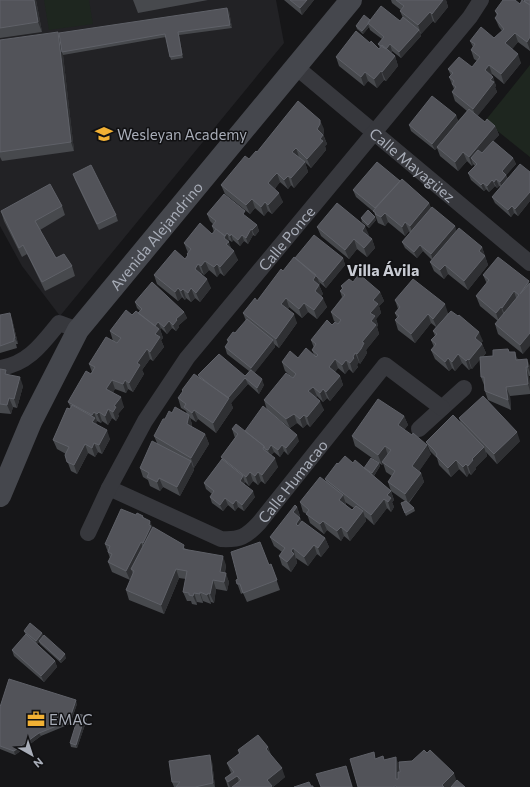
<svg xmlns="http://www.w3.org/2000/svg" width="530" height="787" font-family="Commissioner,sans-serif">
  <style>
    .built { fill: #222225 }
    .green { fill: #1e261f }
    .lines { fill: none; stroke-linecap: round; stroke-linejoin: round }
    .street { stroke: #37383d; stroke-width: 16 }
    .secondary { stroke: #45474d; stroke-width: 22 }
    .wall { fill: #47494d; fill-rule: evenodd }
    .shaded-wall { fill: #2f3033 }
    .building { fill: #525359; stroke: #5f6168 }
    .labels { text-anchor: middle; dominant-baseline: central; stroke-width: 3; stroke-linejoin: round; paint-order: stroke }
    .poi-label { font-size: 15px; fill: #a8adb8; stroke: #111113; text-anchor: start }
    .street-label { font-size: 15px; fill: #a8adb8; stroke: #111113 }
    .neighbourhood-label { font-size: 16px; font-weight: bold; fill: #c9ccd4; stroke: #111113 }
  </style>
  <rect width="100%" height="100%" fill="#161618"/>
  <path class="built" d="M0 0H276L284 43 60 316 22 266 0 226Z"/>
  <path class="green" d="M44 0H89L93 24 49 30Z
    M530 65V157L485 121Z"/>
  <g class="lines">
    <g class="street">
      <path id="s1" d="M296 67 530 263"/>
      <path d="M0 368C28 364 42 344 59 323L78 330"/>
      <path d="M419 429 464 388"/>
      <path id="s2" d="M109 488 221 539C240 540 246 537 259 523L385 365 442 408"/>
      <path id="s3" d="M88 533 109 488 145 421 187 358 470 17 481 0"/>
    </g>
    <path class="secondary" id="s4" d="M0 496 31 422 78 330 351 0"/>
  </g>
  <path class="wall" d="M0 0H36L42 32 0 38Z
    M133 0H208L138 13Z
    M284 0H314L302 15Z
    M391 0H446L448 7 435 23 433 21 421 34 420 33 421 36 401 58 392 51 391 53 395 56 398 66 386 81 384 80 377 88 368 81 364 86 339 66 336 57 379 49 380 48 378 44 382 39 370 30 369 27 363 34 357 29 356 26 370 20 400 21 403 18 400 11 401 10 392 3Z
    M524 0H530V51L518 42 512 49 521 63 504 84 492 74 491 75 493 77 496 86 495 87 497 92 477 116 485 122 495 126 499 135 493 141 513 158 516 164 506 175 508 179 530 172V201L518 216 514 213 511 217 495 203 492 197 501 187 499 186 497 188 495 186 489 192 486 189 484 191 471 180 468 173 475 166 473 164 472 166 467 161 458 171 440 156 437 148 435 150 411 131 409 125 456 115 458 121 467 111 455 101 452 92 454 89 449 77 451 76 448 69 472 67 477 61 474 59 471 50 473 47 470 41 494 38 502 31 499 27 495 18 497 16 495 11 520 4 524 1Z
    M229 11 232 28 179 35 183 58 171 60 166 37 63 55 74 151 2 161 0 157V40L59 36Z
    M324 129V134H323L327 144 325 146 326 150 311 168 305 162 308 172 294 188 291 185 288 189 280 182 276 187 275 189 283 202 272 214 268 211 264 216 255 208 250 214 225 194 221 185 257 152Z
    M73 174 116 215 118 221 99 230 75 180Z
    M400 181 429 203 431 208 455 226 456 231 482 247 488 265 468 290 448 274 444 279 434 271 430 262 432 260 423 251 417 258 405 248 402 242 410 233 409 231 405 236 388 222 385 226 378 223 374 212 356 197 353 190Z
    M62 206 65 215 40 230 56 258 72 266 75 276 45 291 27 254 22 257 4 221 1 211Z
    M207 214 247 217 257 225 259 231 255 236 253 235 248 244 244 241 240 246 233 240 232 242 229 240 228 241 231 248 238 260 224 276 220 273 217 277 209 270 204 275 202 273 201 274 211 288 200 302 195 298 191 302 186 298 185 300 182 297 178 301 157 284 154 275 185 259 187 256V254L188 253 184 243 212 234 214 232 212 226 213 224 210 221Z
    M361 218 376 220 369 228 362 222Z
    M317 227 369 235 368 236 372 239 375 248 367 257 357 249 349 259 321 236Z
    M295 258H343L345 265 326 288 319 282 320 284 319 285 323 294 321 296 327 307 317 319 308 312 302 318 289 307 288 309 297 323 279 348 274 344 275 347 254 373 264 385 259 394 248 384 231 403 233 408 216 433 198 419 196 422 190 418 192 424V427L205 434 209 444 194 468 193 467 194 470 180 496 163 487 160 491 150 486 148 480 143 477 140 468 157 443 154 436 165 419 172 413 187 414 186 411 181 408 178 398 183 392 182 390 199 377 198 375 245 376 249 371 227 354 225 347 228 343 227 340 235 333 246 321 243 313 257 301Z
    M483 275 529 281 523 354 498 334 495 324 498 321 480 306 476 296 487 284Z
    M353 282 380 292 384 301 379 306 381 313 376 319 378 325 377 327 379 334 366 350 367 353 364 358 360 364 359 362 357 365 358 367 353 373 349 369 345 374 338 368 335 372 340 376 343 385 330 401 327 398 323 402 317 396 316 397 324 410 310 427 307 424 303 428 297 423 290 428 267 410 264 400 293 378 285 371 282 362 298 358 314 355 312 350 314 348 311 340 332 325 338 324 334 321 331 312 342 297 340 291 342 289 341 286Z
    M395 300 448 313 483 341 481 343 482 344 486 353 483 357 493 356 510 352 518 359 530 366V376H529L530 386V394L510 396 511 410 488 400 485 391 484 385 481 377 480 359 472 369 471 368 469 370 462 363 455 371 452 368 449 371 435 359 431 350 434 347 431 340 435 336 433 331 436 327 431 323 415 343 398 330 395 320 397 318 395 313 398 309Z
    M135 302 184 312 187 318 179 325V327L176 331 172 328 167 334 161 328 160 329 163 338 161 340 164 347 153 361 150 359 142 370 144 374 133 392 128 389 126 393 115 389 113 392 124 407 118 414 119 416 116 421 112 418 108 425 102 421 101 423 97 421 96 422 97 425 110 439 102 454 98 452 95 457 88 453 77 474 71 471 65 455 66 454 57 449 53 440 71 408 68 402 92 372 89 364 117 343 113 341 110 331 132 315 138 313 140 311 137 308Z
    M0 315 12 319 18 344H16L17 348 0 353Z
    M0 369 23 386 17 408 13 407 11 414 0 413Z
    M404 416 408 425 404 430 431 454 419 471 421 473 424 482 409 503 414 508 415 511 406 516 402 507 405 501 391 491 388 482 392 476 386 472 383 463 382 465 355 446 352 436Z
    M459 418 520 441 497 464 486 452 487 456 476 467V469L471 475 469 473 467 477 459 469 451 477 439 465 437 458 430 451 426 442 461 424Z
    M232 429 245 431 299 441 288 455 284 451 280 457 274 452 271 455 278 467 265 484 261 481 258 485 253 481 249 486 245 482 244 484 255 497 244 511 238 507 235 511 228 505 223 511 212 503 210 497 212 494 206 489 204 483 222 459 221 457 235 438Z
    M353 463 364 468 379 463 380 466 374 476 391 491 394 500 392 502 394 507 391 512 387 508 374 525 365 517 366 521 350 541 344 536 341 541 327 530 324 534 310 523 307 514 303 512 300 502 326 481 325 479 338 464ZM345 502 354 508 352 510 346 505V504Z
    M297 507 300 516 299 517 300 518 302 522 325 538 329 547 321 557 317 554 308 566 296 558 297 563 291 572 282 565 279 556 282 552 274 546 270 537Z
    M136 515 143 516 144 518 153 527 186 549 226 565 225 573 229 582 227 591 216 589 214 603 211 602V604L203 601V603L197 602V605L192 604 191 601H187L183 592 186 579 179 578 164 614 129 600 126 590 133 574 130 580 112 572 108 562 110 558 105 544Z
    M271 564 280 590 247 602 243 593 241 594 236 580Z
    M24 631 42 633 43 636 66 658 61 663 40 644 39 642 37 644 28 636 55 661 57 667 44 682 14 656 12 650 26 635Z
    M77 704 70 724 41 736 15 755 0 749V707Z
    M87 719 77 748 71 747 70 743Z
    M268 747 271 755 285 777 273 787H228L225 778 231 773 227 763 239 754 238 750Z
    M212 762 215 787H174L172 782Z"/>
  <path class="shaded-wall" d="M34 0H36L42 32 38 22Z
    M307 0H314L302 15 300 8Z
    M443 0H446L448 7 435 23 432 14Z
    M227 8 229 11 232 28 230 25Z
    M430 12 433 21 421 34 418 25Z
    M368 24 369 27 363 34 362 31Z
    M419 30 421 36 401 58 399 52Z
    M58 32 61 41 62 52 63 55 74 151 71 142Z
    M178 32 179 35 183 58 182 55Z
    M515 33 518 42 509 53 505 43Z
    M530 37V50L527 42Z
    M390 44 392 51 388 56 386 50Z
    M518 54 521 63 504 84 501 74Z
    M395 56 398 66 386 81 382 72Z
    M489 65 492 74 488 79 485 70Z
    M381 71 384 80 377 88 374 79Z
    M365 72 368 81 364 86 361 77Z
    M493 77 496 86 495 87 497 92 476 118 473 109Z
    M456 115 458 121 435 150 432 144Z
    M320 120 324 129V134L320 138 317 129Z
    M495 126 499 135 475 162 471 158 473 164 472 166 469 157Z
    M323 135 327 144 325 146 326 150 311 168 307 159 320 139Z
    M296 148 299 157 292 152Z
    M463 152 467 161 458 171 455 162Z
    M513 158 516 164 504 178 502 171Z
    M305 162 308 172 294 188 291 178Z
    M277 173 280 182 272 192 268 183Z
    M506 175 508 182 502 189 500 182Z
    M288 176 291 185 288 189 284 180Z
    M496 179 499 186 497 188 494 182Z
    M492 180 495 186 489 192 487 186Z
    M483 183 486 189 484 191 481 185Z
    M530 192V201L518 216 515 209Z
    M279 193 283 202 272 214 268 205Z
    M252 199 255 208 250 214 246 205Z
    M265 202 268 211 264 216 261 207Z
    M429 203 432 212 413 235 410 226Z
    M512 206 514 213 511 217 508 210Z
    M385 213 388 222 385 226 381 217Z
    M375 217 376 220 369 228 368 225Z
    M405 222 409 231 405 236 402 227Z
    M257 225 259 231 255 236 252 230Z
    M365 226 369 235 365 240 362 231Z
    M455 226 457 233 433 261 431 254Z
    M251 229 253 235 248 244 246 238Z
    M227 233 229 240 227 243 229 242 232 251 230 253 224 238Z
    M231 234 233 240 232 242 230 236Z
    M242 235 244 241 240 246 238 240Z
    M354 239 357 249 349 259 345 250Z
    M372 239 375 248 367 257 364 248Z
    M420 245 423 251 417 258 414 252Z
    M482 247 488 265 468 290 464 281 479 251Z
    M234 251 238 260 224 276 220 267Z
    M343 258 345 265 326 288 323 282Z
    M205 261 209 270 204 275 201 266Z
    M198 264 202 273 198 278 195 269Z
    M217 264 220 273 217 277 214 267Z
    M445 265 448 274 444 279 440 270Z
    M316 275 320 284 316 289 313 280Z
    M207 279 211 288 200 302 196 293Z
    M319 285 323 294 318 300 315 291Z
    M178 288 182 297 178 301 175 292Z
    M191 288 195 298 191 302 188 293Z
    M183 289 186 298 185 300 181 291Z
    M514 291 517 301 506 317 502 308Z
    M380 292 384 301 379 306 381 313 376 319 378 325 377 327 379 334 366 350 367 353 364 358 360 364 357 354 371 321 370 313 373 300Z
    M286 298 289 307 285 313 281 304Z
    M323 298 327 307 317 319 314 310Z
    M304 303 308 312 302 318 299 309Z
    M445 304 448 313 437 328 433 319Z
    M501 307 504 316 499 322 496 313Z
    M184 312 187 318 179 325V327L176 331 173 325 176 319Z
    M10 313 12 319 18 344 15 338Z
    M294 314 297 323 279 348 276 339Z
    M428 314 431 323 415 343 411 334Z
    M169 321 172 328 167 334 164 327Z
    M158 322 161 328 160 329 163 338 161 340 164 347 153 361 150 352 155 334 154 327Z
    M479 332 483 341 478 347 475 338Z
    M530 333V346L523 354 520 345Z
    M273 340 275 347 253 375 251 368Z
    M482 344 486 353 472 369 469 360Z
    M147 349 150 359 142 370 144 374 133 392 129 383 137 363Z
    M515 352 518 361 516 360Z
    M355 353 359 362 357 365 358 367 353 373 350 363Z
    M458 354 462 363 455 371 452 362Z
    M448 358 452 368 449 371 445 362Z
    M335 359 338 368 332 376 329 367Z
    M468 359 471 368 469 370 466 361Z
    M527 359 530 366V373L528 367Z
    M346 360 349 369 345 374 342 365Z
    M526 367 529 376 530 391 528 384Z
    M340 376 343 385 330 401 326 392Z
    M20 377 23 386 17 408 14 399Z
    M245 378 248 384 231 403 233 408 216 433 213 423 227 399Z
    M262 379 264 385 259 394 257 388Z
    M112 380 115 389 110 398 106 389Z
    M125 380 128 389 126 393 123 384Z
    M313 387 317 396 312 400 308 391Z
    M506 387 510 396 511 410 508 400Z
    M323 389 327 398 323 402 320 393Z
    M121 397 124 407 118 414 119 416 116 421 113 412 114 406Z
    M9 398 13 407 11 414 7 405Z
    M320 401 324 410 310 427 307 417Z
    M108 409 112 418 108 425 105 416Z
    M194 410 198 419 196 422 192 413Z
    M94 412 97 421 96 422 98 427 92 422 94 420 92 415Z
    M99 412 102 421 101 423 97 414Z
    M294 414 297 423 290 428 286 419Z
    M189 415 192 424 190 434 187 424Z
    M304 415 307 424 303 428 300 419Z
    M404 416 408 425 401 434 398 425Z
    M107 430 110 439 102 454 99 445Z
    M517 432 520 441 497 464 494 454Z
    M205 434 209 444 194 468 191 458Z
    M297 435 299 441 288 455 286 448Z
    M94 443 98 452 95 457 92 448Z
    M85 444 88 453 77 474 74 465Z
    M271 445 274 452 270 456 268 450Z
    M282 445 284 451 280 457 278 450Z
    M427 445 431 454 416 476 412 466Z
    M385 446 388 456 382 465 378 455Z
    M484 447 487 456 476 467V469L471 475 468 466 472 459Z
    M275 458 278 467 265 484 262 475Z
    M456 460 459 469 451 477 448 468Z
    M191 461 194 470 180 496 177 487Z
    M379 463 380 466 373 477 372 473Z
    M466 464 469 473 467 477 463 467Z
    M250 472 253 481 249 486 246 477Z
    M258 472 261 481 258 485 255 476Z
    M421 473 424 482 408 503 405 494Z
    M243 476 245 483 242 487 240 481Z
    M159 478 163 487 160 491 157 482Z
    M253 491 255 497 244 511 242 505Z
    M391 491 394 500 392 502 394 507 391 512 388 502 387 495Z
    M343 495 346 504 342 509 339 500Z
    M225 498 228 505 223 511 220 505Z
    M384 499 387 508 374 525 371 515Z
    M236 500 238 507 235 511 233 504Z
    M297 507 300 516 296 522 293 512Z
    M363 511 366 521 350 541 347 532Z
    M300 518 304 528 299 534 296 524Z
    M150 521 154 531 146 552 143 543Z
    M323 521 327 530 324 534 320 524Z
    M341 527 344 536 341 541 337 531Z
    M325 538 329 547 321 557 318 548Z
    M141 542 144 551 131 569 133 574 130 580 126 571Z
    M314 545 317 554 308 566 304 557Z
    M293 548 297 563 291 572 287 562 291 551Z
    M223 556 226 565 223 581 220 572Z
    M176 569 179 578 164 614 161 605Z
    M226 573 229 582 227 591 224 582Z
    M213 580 216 589 214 603 210 594Z
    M200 592 203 601V603L200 594Z
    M194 593 197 602V605L193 596Z
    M208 593 211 602V604L207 595Z
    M42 633 43 637 37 644 36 641Z
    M65 654 66 658 61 663 60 660Z
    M55 661 57 667 44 682 41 676Z
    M76 700 77 704 70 724 69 721Z
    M85 716 87 719 77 748 76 745Z
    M39 733 41 736 15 755 14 751Z
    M268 747 271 757 266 749Z
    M210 755 212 762 215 787 213 783Z
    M396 757 399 766 400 787 396 779Z
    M346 766 353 787H352Z
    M282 768 285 777 273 787H270L267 780Z
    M454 773 457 782 453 787H443L442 785Z
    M237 776 240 785 238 787H230L228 782Z"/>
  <path class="building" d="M0 0H34L38 22 0 28Z
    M290 0H307L300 8Z
    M396 0H443L432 14 430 12 418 25 400 11 404 6Z
    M503 0H515L520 4 522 0 530 5V37L527 42 515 33 505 43 518 54 501 74 489 65 485 70 493 77 490 80 494 82 473 109 452 92 456 87 452 84 454 81 449 77 453 73 448 69 459 57 472 67 480 57 471 50 475 44 470 41 481 27 494 38 504 29 495 18 498 14 495 11Z
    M525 0H530V5L524 1Z
    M381 6 400 21 403 17 419 30 399 52 390 44 386 49 378 44 384 37 368 23Z
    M227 8 230 25 178 32 182 55 170 57 165 34 62 52 59 33Z
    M364 15 370 20 368 23V24L362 31 356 26Z
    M356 31 370 43 371 41 379 49 382 45 395 56 382 72 381 71 374 79 365 72 361 77 336 57Z
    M58 32 71 142 0 152V40Z
    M432 96 456 115 432 144 409 125Z
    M298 101 320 120V124L317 129 323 135 320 139 323 141 307 159 296 148 292 152 305 162 291 178 288 176 284 180 277 173 273 177 268 183 279 193 268 205 265 202 261 207 252 199 246 205 221 185 245 156 249 159 256 151 257 152Z
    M469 109 485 122 487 119 495 126 469 157 463 152 455 162 437 147Z
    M493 141 513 158 502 171 506 175 500 182 496 179 494 182 492 180 487 186 483 183 481 185 468 173 477 164 471 158 478 150 482 153Z
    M377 162 400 181 375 208 353 190Z
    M520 164 530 172V192L515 209 512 206 508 210 492 197Z
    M91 165 116 215 97 224 73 174Z
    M402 179 429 203 410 226 405 222 402 227 385 213 381 217 375 214 376 213 373 211Z
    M50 184 62 206 35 221 56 258 64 254 72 266 42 282 23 245 19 248 1 211Z
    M224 194 245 211 243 214 257 225 252 230 251 229 246 238 242 235 238 240 231 234 230 236 227 233 225 236 212 226 216 221 207 214Z
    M337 203 365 226 362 231 372 239 364 248 354 239 345 250 317 227Z
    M432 207 455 226 431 254 420 245 414 252 402 242Z
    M368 210 375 217 368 225 361 218Z
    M200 223 212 234 216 229 225 236 224 238 229 242 226 244 234 251 220 267 217 264 214 267 205 261 201 266 198 264 195 269 207 279 196 293 191 288 188 293 183 289 181 291 178 288 175 292 154 275 175 250 185 259 188 255 187 254 191 249 184 243Z
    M459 228 482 247 479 251 485 256 464 281 445 265 440 270 430 262Z
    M314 235 343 258 323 282 295 258Z
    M294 257 316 275 313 280 319 285 315 291 323 298 314 310 304 303 299 309 286 298 281 304 294 314 276 339 243 313 255 298 257 301 281 269 283 271Z
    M498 257 529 281 520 294 530 283V333L520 345 495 324 519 295 514 291 502 308 501 307 496 313 476 296 489 280 483 275Z
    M359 274 380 292 373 300 378 304 370 313 375 316 371 321 376 325 362 342 364 343 361 349 357 354 355 353 353 357 354 358 350 363 346 360 342 365 335 359 329 367 340 376 326 392 323 389 320 393 313 387 308 391 320 401 307 417 304 415 300 419 294 414 286 419 264 400 286 373 293 378 296 374 282 362 290 351 298 358 306 348 316 357 318 355 312 350 316 344 311 340 327 320 332 325 335 322 338 324 341 320 331 312 345 295 340 291 343 288 341 286 349 279 353 282Z
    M413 279 445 304 433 319 428 314 411 334 395 320 399 316 395 313 400 307 395 300Z
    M152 282 184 312 176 319 177 320 173 325 169 321 164 327 158 322 155 326 138 313 142 309 135 302Z
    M126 310 132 315 136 311 159 329 155 334 160 337 150 352 147 349 137 363 140 365 129 383 125 380 123 384 112 380 106 389 121 397 114 406 116 407 113 412 108 409 105 416 99 412 97 414 94 412 92 415 68 402 86 371 91 374 95 367 89 364 106 337 117 343 121 338 110 331Z
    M451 311 458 316 459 315 479 332 475 338 482 344 469 360 468 359 466 361 458 354 452 362 448 358 445 362 431 350 436 344 431 340 437 334 433 331Z
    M10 313 15 338H14V341L0 346V315Z
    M247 319 273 340 251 368 225 347 229 341 227 340 233 332 235 333Z
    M508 349 509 352H515L516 360 527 359 528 367H526L528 384 506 387 508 400 485 391 484 377H481L480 357 493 356V350Z
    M219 354 245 376 251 370 262 379 257 388 245 378 228 398 209 384 198 375Z
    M0 369 6 370 5 374 20 377 14 399 9 398 7 405 0 404Z
    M194 374 229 398 213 423 194 410 192 413 184 407 186 404 178 398 183 391 182 390Z
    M483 396 517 432 494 454 459 418Z
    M378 399 404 416 398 425 412 435 413 433 427 445 412 466 421 473 405 494 388 482 395 471 382 462 391 450 385 446 378 455 352 436Z
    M72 405 95 418 92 422 107 430 99 445 94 443 92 448 85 444 74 465 67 462 65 455 69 447 53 440 67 408 70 409Z
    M263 406 297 435 286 448 282 445 278 450 271 445 268 450 265 449 264 446 245 431Z
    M175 407 189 415 187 424 205 434 191 458 154 436 163 419H165L169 411 172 413Z
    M453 415 484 447 472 459 473 460 468 466 466 464 463 467 456 460 448 468 436 456 437 454 434 450 426 442Z
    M236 424 264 446 263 449 275 458 262 475 258 472 255 476 250 472 246 477 221 457 238 434 232 429Z
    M152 441 191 461 177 487 159 478 157 482 147 477 149 473 140 468Z
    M345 456 353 463 355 460 391 491 387 495 391 498 388 502 384 499 371 515 325 479 337 463 338 464Z
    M371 458 379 463 372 473 364 468Z
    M222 459 243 476 240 481 253 491 242 505 236 500 233 504 225 498 220 505 210 497 214 491 204 483Z
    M320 477 343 495 339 500 352 510 356 506 363 511 347 532 341 527 337 531 323 521 320 524 306 514 309 510 300 502Z
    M406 501 414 508 405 513 401 503Z
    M295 505 297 507 293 512 300 518 296 524 298 526 302 521 325 538 318 548 314 545 304 557 293 548 291 551 294 554 287 562 279 556 285 548 270 537Z
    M121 509 136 515 137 513 143 516 142 517 150 521 149 525 151 526 143 543 141 542 126 571 108 562 112 554 108 552 110 546 105 544Z
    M153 527 184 545 183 549 223 556 220 572 226 573 224 582 213 580 210 594 208 593 207 595 200 592V594L194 593 193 596 189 595V593L183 592 187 571 176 569 161 605 126 590 134 571 131 569Z
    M260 542 269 565 271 564 277 580 243 593 240 584H237L236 580 238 579 231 552Z
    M30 623 42 633 36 641 24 631Z
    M26 634 55 661 41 676 12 650Z
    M44 635 65 654 60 660 39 641Z
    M9 679 76 700 69 721 39 733 14 751 0 746V707Z
    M79 714 85 716 76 745 70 743Z
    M258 735 268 747 266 749 282 768 267 780 272 786 271 787H232L241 780 237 776 228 782 225 778 234 772 227 763 240 753 238 750Z
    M424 750 427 753 430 750 454 773 442 785 444 787H396V786L392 787H358L350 759 374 752 375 759 383 756 384 760 396 757V779H398V772H400L399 762 412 761Z
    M210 755 213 783 195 787H176L180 782H172L169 761Z
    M346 766 352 787H321L316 774Z
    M457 780 465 787H451Z
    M309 782 311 786H313V787H294Z"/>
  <defs>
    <g id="school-bare" transform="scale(1.38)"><path d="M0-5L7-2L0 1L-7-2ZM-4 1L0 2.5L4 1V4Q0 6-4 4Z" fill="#f2b134" stroke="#111113" stroke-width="2.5" paint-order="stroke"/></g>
    <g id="office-bare" transform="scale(1.38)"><path d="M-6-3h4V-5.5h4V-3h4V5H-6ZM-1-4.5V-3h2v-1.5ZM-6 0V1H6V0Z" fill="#f2b134" stroke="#111113" stroke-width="2.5" paint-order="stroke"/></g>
  </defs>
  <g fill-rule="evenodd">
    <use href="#school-bare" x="104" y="134"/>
    <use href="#office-bare" x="36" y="719"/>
  </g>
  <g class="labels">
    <g class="poi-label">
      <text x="117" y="134">Wesleyan Academy</text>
      <text x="49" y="719">EMAC</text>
    </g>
    <g class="street-label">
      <text stroke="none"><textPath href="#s1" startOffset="152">Calle Mayagüez</textPath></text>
      <text stroke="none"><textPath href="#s4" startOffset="306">Avenida Alejandrino</textPath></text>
      <text stroke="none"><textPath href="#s3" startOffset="357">Calle Ponce</textPath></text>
      <text stroke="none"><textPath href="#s2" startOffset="220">Calle Humacao</textPath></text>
    </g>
    <g class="neighbourhood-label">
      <text x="383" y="269">Villa Ávila</text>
    </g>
  </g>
  <g transform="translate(32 755) rotate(141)" stroke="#111113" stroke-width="3" paint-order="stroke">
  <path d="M0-3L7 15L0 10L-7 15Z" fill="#a8adb8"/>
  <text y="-6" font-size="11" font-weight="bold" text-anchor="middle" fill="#a8adb8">N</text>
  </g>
</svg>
